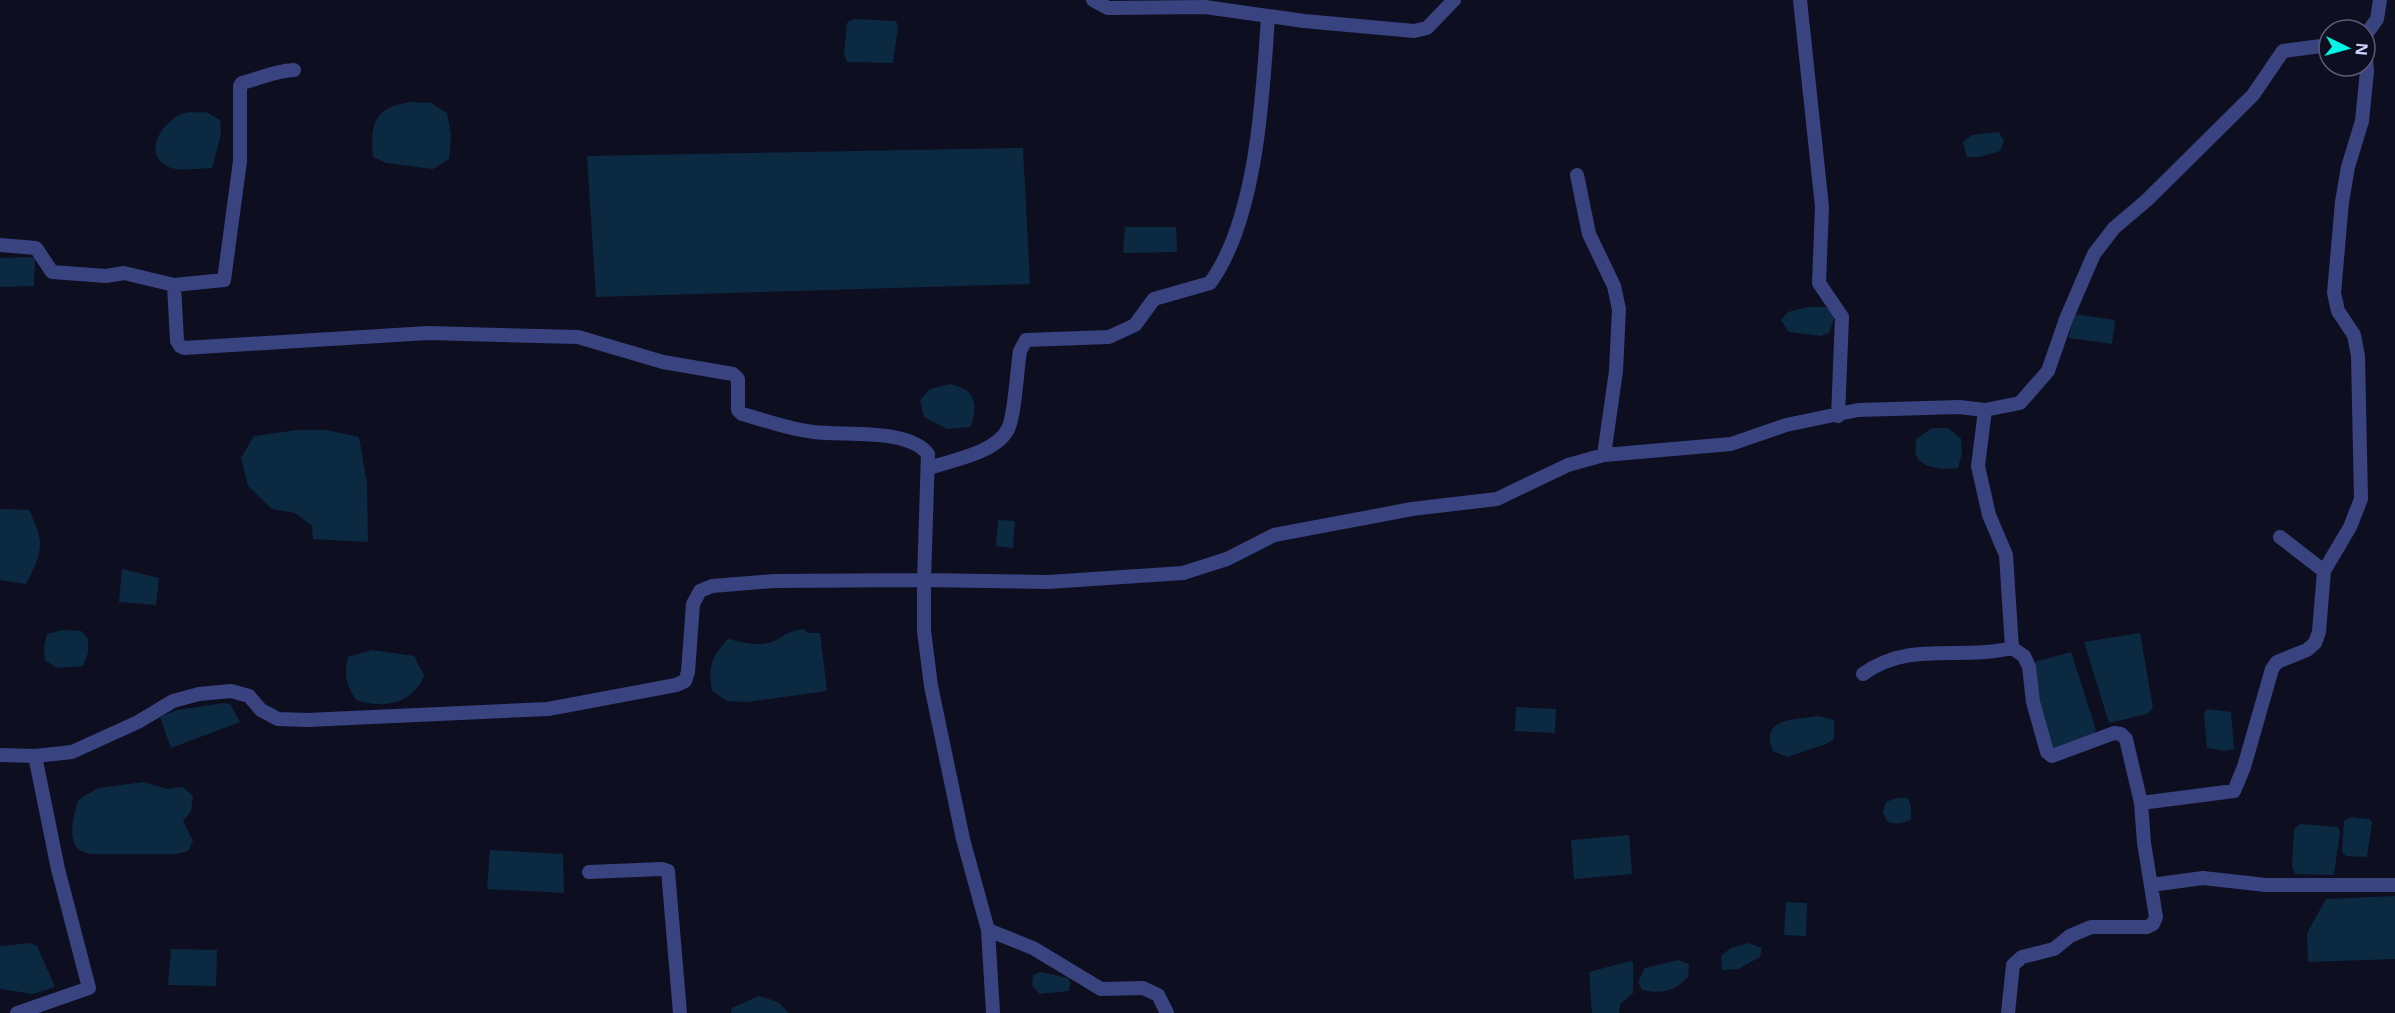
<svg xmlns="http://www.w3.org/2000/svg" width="2395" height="1013" font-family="'Open Sans',sans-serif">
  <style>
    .water { fill: #0c2942 }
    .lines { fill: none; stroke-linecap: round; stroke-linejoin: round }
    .minor { stroke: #394380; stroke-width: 14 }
  </style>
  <rect width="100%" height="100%" fill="#0e0e21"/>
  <path class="water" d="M854 19 896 21 898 26 893 63 847 62 844 54 847 23Z
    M411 102 431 103 447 113 451 135 449 159 433 169 386 163 373 157C370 122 375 107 411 102Z
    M206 112 220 120 221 134 212 168C199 168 176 173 165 165 143 150 164 121 182 114 189 111 199 113 206 112Z
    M1999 132 2004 141 2000 151 1979 157H1967L1963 142 1972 135Z
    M1023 148 1030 284 596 297 587 156Z
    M1125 227H1176L1177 252 1123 253Z
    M35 257 34 286 0 287V258Z
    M1808 307H1826L1835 316 1829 333 1820 336 1789 332 1781 320 1788 312Z
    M2073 314 2115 320 2112 344 2069 338Z
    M950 384C976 390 978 402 971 427L947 429 924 417 920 400 930 389Z
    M1932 428H1948L1961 439 1962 453 1958 468C1946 470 1921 469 1916 455 1915 451 1916 444 1916 439Z
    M298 430H327L359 437 367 484 368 542 313 539 312 526 295 513 272 509 248 486 241 458 254 436Z
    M0 509 29 510C45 542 43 552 26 584L0 580Z
    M998 520 1015 521 1013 548 996 546Z
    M122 569 159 578 156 605 119 602Z
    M803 629 808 633H820L827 691 747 702 727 701 712 691C708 667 711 657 728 639 742 642 758 647 772 642 784 637 787 631 803 629Z
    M62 630 81 631 88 638V653L83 666 57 668 45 660 44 647 47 634Z
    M2140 633 2153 708 2147 714 2109 723 2084 642Z
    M372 650 414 656 424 675C414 704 383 709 356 700 346 684 344 676 348 657Z
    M2071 652 2096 730 2094 734 2065 748 2050 749 2031 663Z
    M224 703 230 704 240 722 171 748 160 717 177 710Z
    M1516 707 1556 709 1555 733 1515 731Z
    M2207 709 2231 712 2234 749 2225 751 2207 748 2204 715Z
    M1818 716 1834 720V739L1826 744 1787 757 1773 751C1759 717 1796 720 1818 716Z
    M144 782 167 789 183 787 193 796 191 811 183 821 193 841 188 851 176 854H92C63 851 73 820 78 800L98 788Z
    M1896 798H1908L1911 807V819C1903 824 1895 825 1887 821L1883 813 1886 802Z
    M2350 817 2369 819 2372 822 2367 857 2346 856 2342 852 2344 821Z
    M2300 824 2338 827 2340 832 2334 875 2295 874 2292 866 2294 829Z
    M1629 835 1632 874 1574 879 1571 840Z
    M490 850 563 854 564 893 487 889Z
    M2395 896V959L2308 962 2307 933 2326 899Z
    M1786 902 1807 903 1806 936 1784 935Z
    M30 943 37 946 55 987 33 994 0 989V946Z
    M1749 943 1762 948 1760 957 1738 969 1722 970 1721 956 1731 948Z
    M171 949 217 950 216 986 168 985Z
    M1678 960 1689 964 1688 977C1674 992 1662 994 1642 990L1638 982 1645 968Z
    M1630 961 1633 962V993L1620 1004 1619 1013H1592L1589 972Z
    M1041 972 1068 978 1070 983 1069 991 1040 994 1032 986 1033 975Z
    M759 996 778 1002 789 1013H731L732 1008Z"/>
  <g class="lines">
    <path class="minor" d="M1093 0 1108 8 1205 7 1304 21 1414 31 1427 28 1454 0
      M1800 0 1822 207 1819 283 1842 317 1838 416
      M2365 36 2377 19 2380 0
      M1577 175 1589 234 1614 286 1619 309 1616 371 1604 455
      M0 245 36 248 52 272 106 276 124 273 174 285 224 280 240 161V86L242 83C260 78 275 71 294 70
      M1985 410 1978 466 1989 515 2006 555 2012 648 2024 656 2029 667 2033 702 2047 752 2052 756 2114 733 2121 734 2126 739 2141 803 2144 843 2156 917 2153 924 2147 927H2091L2070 936 2054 949 2022 957 2013 965 2008 1013
      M929 468C952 460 996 453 1008 429 1015 415 1017 369 1020 351L1026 340 1109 337 1135 325 1154 299 1210 283C1257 219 1263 94 1268 16
      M2280 537 2324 571
      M1863 674C1910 640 1959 661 2012 648
      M0 755 35 756 58 869 89 988 17 1013
      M35 756 72 752 138 722 173 701 199 694 231 691 249 696 261 710 278 719 307 720 548 709 676 685 685 681 688 672 693 604 700 591 712 586 774 581 924 580 928 454C908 428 845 436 814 432 790 430 765 420 742 414L738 410V379L733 374 663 362 578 337 428 333 184 348 180 346 177 341 174 285
      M2141 803 2234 791 2244 767 2272 669 2277 662 2307 650 2315 643 2319 632 2324 571 2350 527 2361 499 2358 356 2354 335 2338 311 2334 293 2342 202 2348 167 2362 121 2367 71 2365 48
      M589 872 662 869 668 871 680 1013
      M2151 885 2203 878 2266 885H2395
      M988 930 1033 948 1101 989 1143 988 1158 995 1167 1013
      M993 1013 988 930 963 839 931 686 924 631V580L1048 582 1183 573 1227 559 1274 535 1412 509 1497 499 1568 465 1604 455 1731 444 1786 425 1858 410 1959 407 1985 410 2020 403 2048 371 2066 319 2094 254 2114 228 2147 200 2253 95 2283 51 2329 45"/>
  </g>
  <g transform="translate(2347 48) rotate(95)"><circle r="28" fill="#0e0e21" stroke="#5b5c79" stroke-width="1.5"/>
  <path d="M0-4.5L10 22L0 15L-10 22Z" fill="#03f6e5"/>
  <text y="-9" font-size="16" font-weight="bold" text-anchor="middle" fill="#cfd1fe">N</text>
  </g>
</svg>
